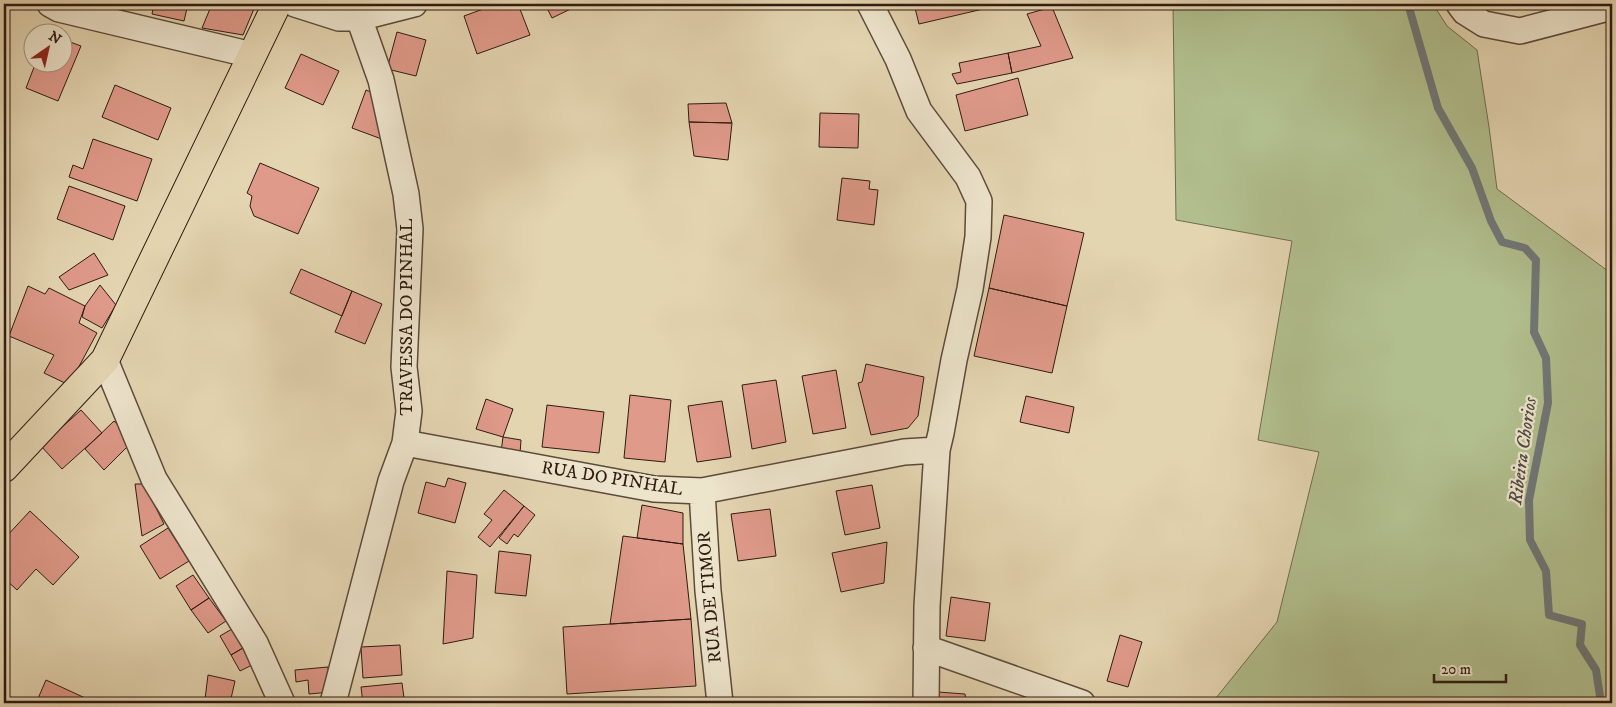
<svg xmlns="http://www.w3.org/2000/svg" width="1616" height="707" font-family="'IM FELL DW Pica',serif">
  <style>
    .green { fill: #b1be8d; stroke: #706c50 }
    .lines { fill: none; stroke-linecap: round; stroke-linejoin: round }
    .stream { stroke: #707776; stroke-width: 8 }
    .building { fill: #e09a8a; stroke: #2f1b12 }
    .minor-casing { stroke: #5c4a3a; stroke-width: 28 }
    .major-casing { stroke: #2f1b12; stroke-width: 30 }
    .minor { stroke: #ede4cc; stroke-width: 25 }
    .major { stroke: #e4d5b1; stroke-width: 28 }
    .labels { text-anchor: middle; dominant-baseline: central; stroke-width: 4.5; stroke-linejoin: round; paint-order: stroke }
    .street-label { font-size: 18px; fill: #2f1b12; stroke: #ede4cc }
    .water-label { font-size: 19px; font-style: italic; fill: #504944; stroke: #ede4cc }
  </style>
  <rect width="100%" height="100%" fill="#e4d5b1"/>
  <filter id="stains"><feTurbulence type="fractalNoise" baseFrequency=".004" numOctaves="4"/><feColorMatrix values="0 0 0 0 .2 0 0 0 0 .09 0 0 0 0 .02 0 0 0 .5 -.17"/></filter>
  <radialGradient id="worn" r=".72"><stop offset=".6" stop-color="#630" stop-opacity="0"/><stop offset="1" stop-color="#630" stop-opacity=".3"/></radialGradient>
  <path class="green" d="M1173 4H1433L1447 26 1477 50 1489 127 1497 189 1612 274V703H1212L1277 622 1319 452 1258 440 1292 241 1176 220Z"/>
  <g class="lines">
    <path class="stream" d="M1408 4 1438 108 1472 168 1491 221 1502 242 1525 248 1536 260 1534 332 1546 358 1548 403 1529 500 1530 540 1546 571 1549 615 1582 624 1580 645 1596 670 1601 703"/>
  </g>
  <path class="building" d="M154 4H188L184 21 152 14Z
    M212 4H256L243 35 202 28Z
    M497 4H518L530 35 477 54 464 16Z
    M545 4H581L552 18Z
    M914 4H996V6L919 24Z
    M1052 7 1073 58 1012 73 1008 53 1041 46 1027 14Z
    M397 32 426 40 416 76 387 69Z
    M62 39 81 46 58 101 26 88 36 62H62Z
    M1008 53 1012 73 957 84 952 74 961 72 959 63Z
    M301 54 339 71 323 105 285 88Z
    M1018 78 1028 115 965 131 956 95Z
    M115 85 171 108 158 140 102 117Z
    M366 90 378 95 387 141 352 128Z
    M726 103 732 123 689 122 688 104Z
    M820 113 859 114 858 148 819 147Z
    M689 122 732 123 728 160 694 156Z
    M93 139 152 159 137 201 69 177 73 165 83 169Z
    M260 163 319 188 298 234 254 216 250 206 252 196 247 193Z
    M842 178 870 181 869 189 878 190 874 225 837 220Z
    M69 186 125 206 113 240 57 219Z
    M1004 215 1084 233 1067 306 989 288Z
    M94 253 108 275 69 290 59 277Z
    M301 269 352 291 342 316 290 293Z
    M100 285 116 305 102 328 82 317 85 306Z
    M28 286 45 294 49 288 85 306 79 323 97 333 69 385 44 373 54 355 9 336Z
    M989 288 1067 306 1052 373 974 356Z
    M352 291 382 304 365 344 335 332Z
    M866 364 924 377 918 416 908 428 871 435 858 383 862 382Z
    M836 370 846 428 813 434 802 376Z
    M776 380 786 442 752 449 742 385Z
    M4 385 9 390 4 397Z
    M630 395 671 400 665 462 624 458Z
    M1026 396 1074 407 1069 433 1020 422Z
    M486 399 513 409 503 437 476 429Z
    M722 401 731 457 697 462 688 406Z
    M547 405 604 412 599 453 542 447Z
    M81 410 102 433 62 469 41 446Z
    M114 421 133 441 104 470 85 449Z
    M503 437 521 440 520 454 501 452Z
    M448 478 466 483 455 523 418 513 426 482 445 487Z
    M135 484H144L164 524 142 536Z
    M872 485 880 528 845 535 836 491Z
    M504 490 524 506 490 547 478 537 492 520 484 514Z
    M642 505 683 513V544L637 538Z
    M524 506 535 515 518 537 514 534 507 544 499 538Z
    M770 509 776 556 738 561 731 514Z
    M30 511 79 557 53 585 36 569 17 590 4 578V539Z
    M168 528 189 561 160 579 140 546Z
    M623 536 683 544 691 619 610 624Z
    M887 542 884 583 841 592 832 553Z
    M499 551 531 555 526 596 495 593Z
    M447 571 477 575 473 638 443 644Z
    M193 575 209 598 191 610 176 586Z
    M951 597 990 603 985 641 946 636Z
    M209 598 226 621 208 633 191 610Z
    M691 619 696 686 567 694 563 627Z
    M237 626 248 645 231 655 220 636Z
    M1120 635 1142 642 1128 687 1107 681Z
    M248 645 258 662 240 671 231 655Z
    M400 645 402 675 363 678 361 647Z
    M328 667 330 692 309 694 308 680 296 682 295 670Z
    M208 675 235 681 230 703 205 699Z
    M46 680 96 703H36Z
    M402 683 404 698 363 703 361 687Z
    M938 692 965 694 966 701 987 700V703H937Z
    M205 699 223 703H204Z"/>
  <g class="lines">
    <g class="minor-casing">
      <path id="minor" d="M50 4 59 9 252 55
        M295 4 339 18H359L414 4
        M870 4 898 59 919 111 968 177 979 201 978 237 970 289 954 360 941 433 937 450 927 606 926 703
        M1459 4 1465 12 1484 24 1520 31 1612 7
        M105 360 154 479 255 643 282 703
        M405 443 654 489 702 491 904 452 937 450
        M702 491 708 591 720 703
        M926 648 1082 703
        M333 703 391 481 405 443 409 411 404 367 410 229 406 194 381 80 359 18"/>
    </g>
    <g class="major-casing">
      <path id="major" d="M4 468 105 360 277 4"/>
    </g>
    <use href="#minor" class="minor"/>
    <use href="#major" class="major"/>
  </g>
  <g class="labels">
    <g class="street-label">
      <text transform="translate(407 317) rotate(-90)">TRAVESSA DO PINHAL</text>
      <text transform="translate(612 479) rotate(9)">RUA DO PINHAL</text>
      <text transform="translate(710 597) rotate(-95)">RUA DE TIMOR</text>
    </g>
    <g class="water-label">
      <text transform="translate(1523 451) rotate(-82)">Ribeira Chorios</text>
    </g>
  </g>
  <rect width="1616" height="707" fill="none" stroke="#e4d5b1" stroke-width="20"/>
  <rect x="5" y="5" width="1606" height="697" fill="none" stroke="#2f1b12" stroke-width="2.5"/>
  <rect x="10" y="10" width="1596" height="687" fill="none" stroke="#2f1b12"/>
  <g transform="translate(48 48) rotate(34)"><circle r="24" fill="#ede4cc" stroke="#a19482"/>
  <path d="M0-4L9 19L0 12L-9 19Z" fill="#8f2418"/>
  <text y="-8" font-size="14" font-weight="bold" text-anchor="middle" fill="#2f1b12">N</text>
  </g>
  <path d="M1434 674v8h72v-8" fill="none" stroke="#2f1b12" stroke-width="2.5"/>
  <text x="1441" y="674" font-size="15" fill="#2f1b12" stroke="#ede4cc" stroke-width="4" paint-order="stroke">20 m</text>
  <rect width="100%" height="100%" filter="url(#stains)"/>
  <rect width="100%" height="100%" fill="url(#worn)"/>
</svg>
